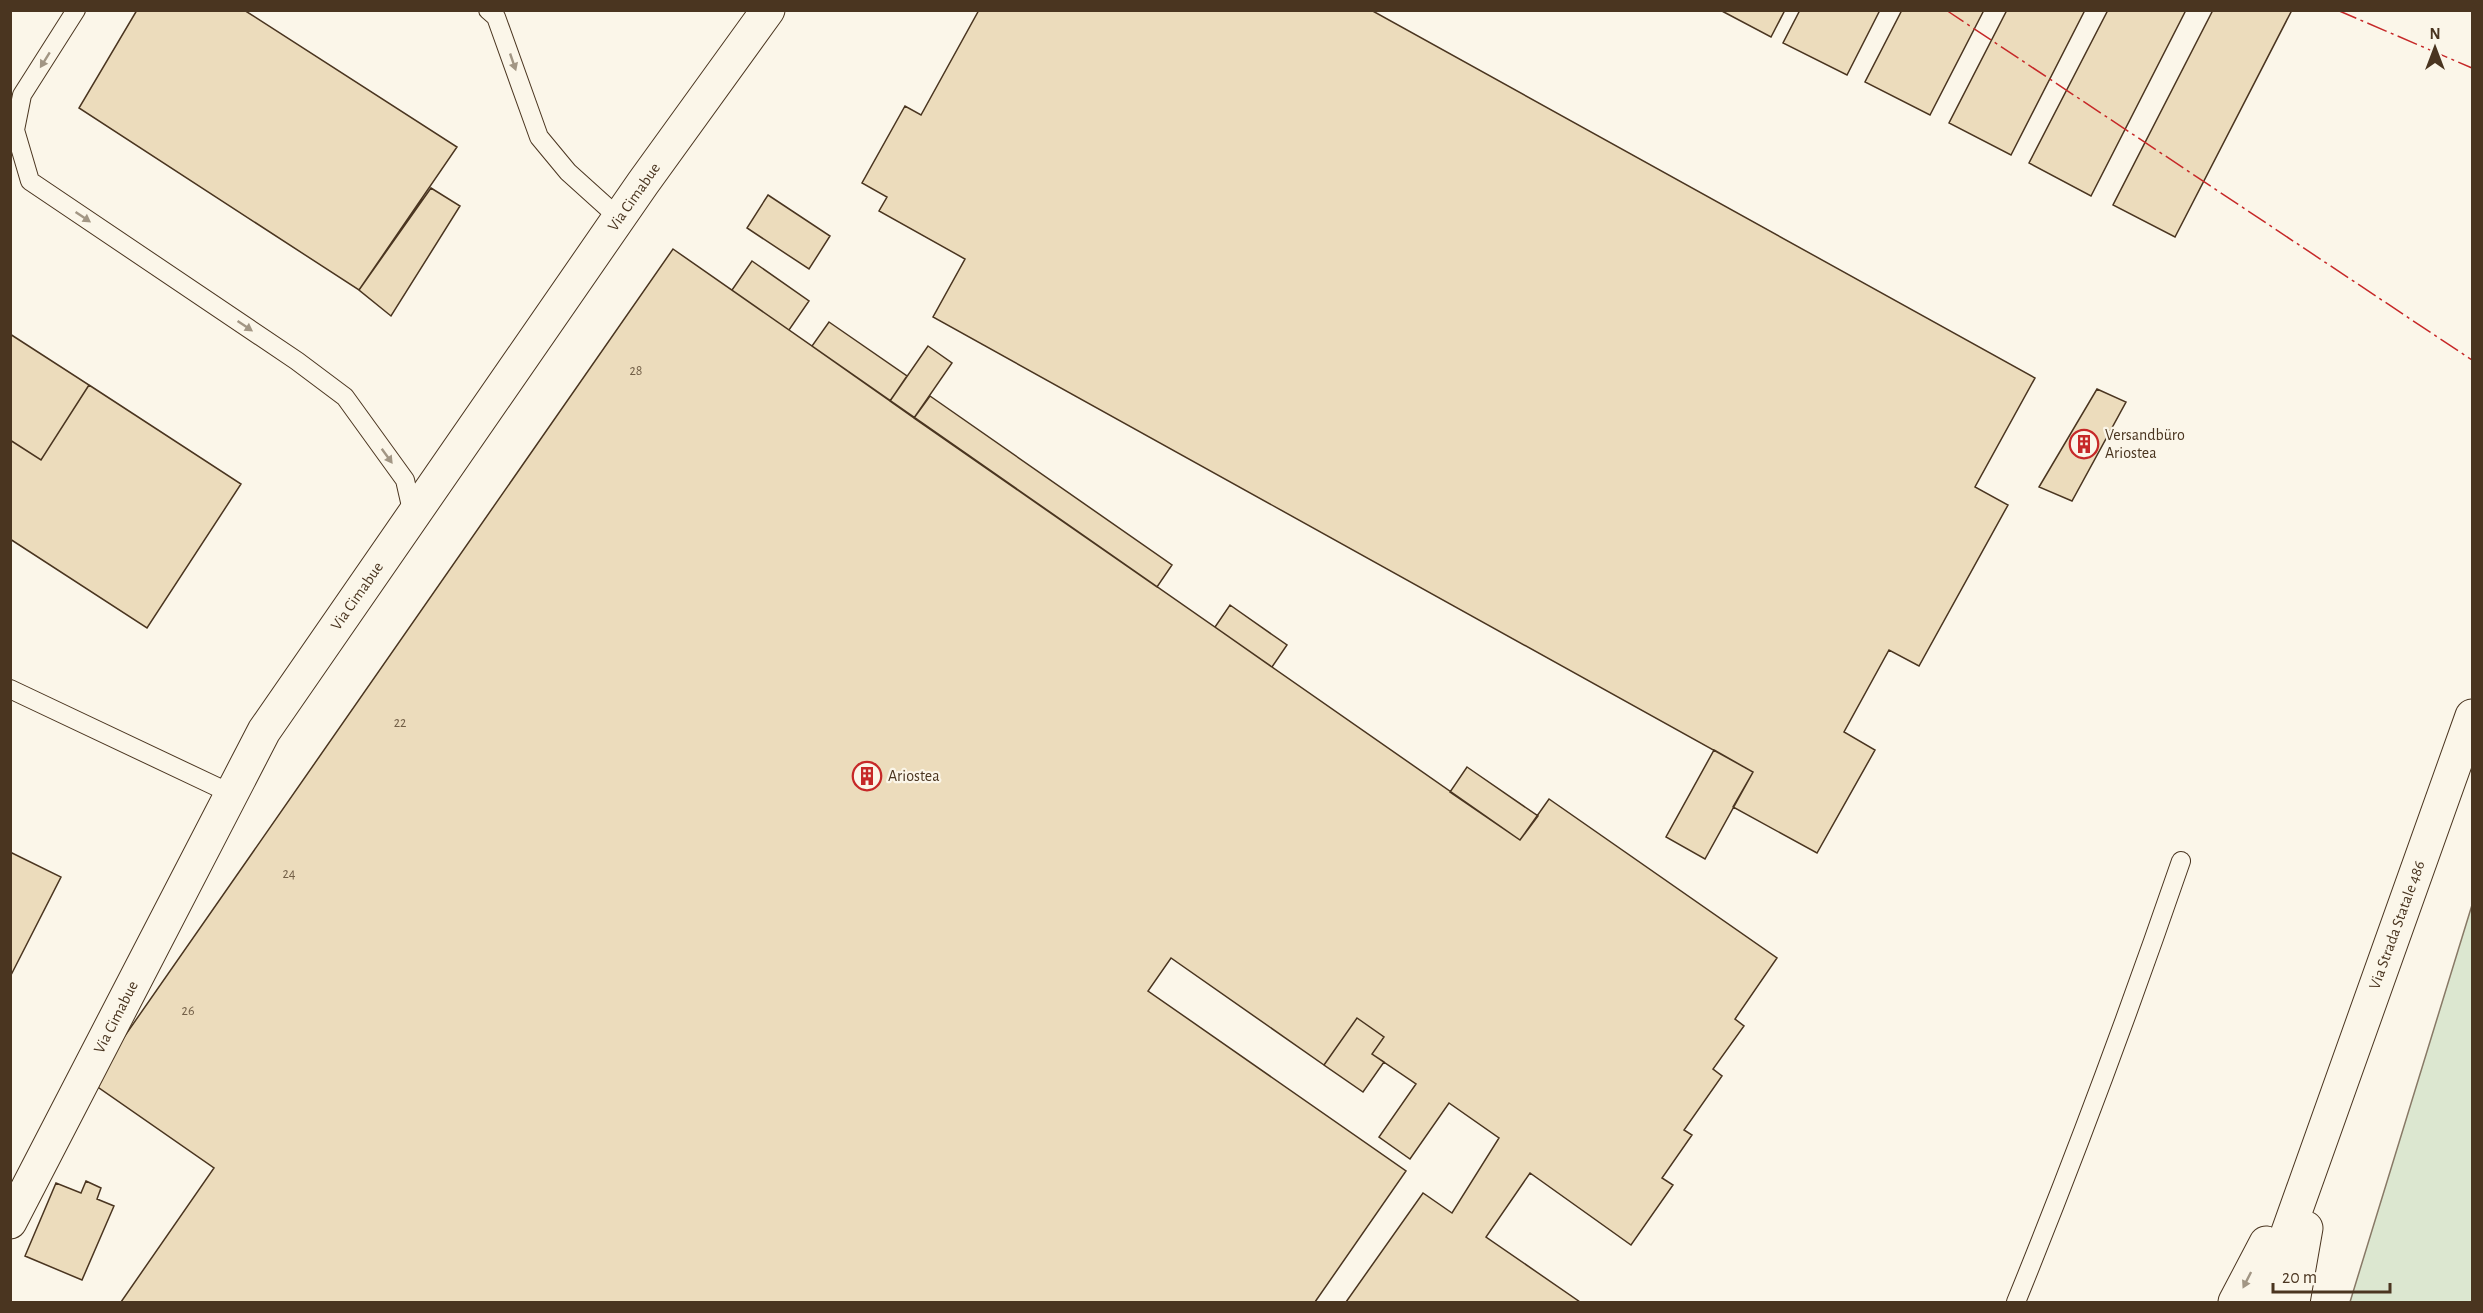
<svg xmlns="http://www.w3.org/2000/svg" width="2483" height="1313" font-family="'Alegreya Sans',sans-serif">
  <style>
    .green { fill: #dce7d0; stroke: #887966; stroke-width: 1.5 }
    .building { fill: #ecdcbc; stroke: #4a3520; stroke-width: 1.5 }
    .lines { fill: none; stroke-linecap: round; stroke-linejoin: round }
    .lane-casing { stroke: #4a3520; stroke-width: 20 }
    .street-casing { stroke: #4a3520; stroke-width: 35 }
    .primary-casing { stroke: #4a3520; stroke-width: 35 }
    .lane { stroke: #fbf6e9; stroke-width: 18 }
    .street { stroke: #fbf6e9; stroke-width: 33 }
    .primary { stroke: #fbf6e9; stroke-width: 33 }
    .power { stroke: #c62828; stroke-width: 1.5; stroke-dasharray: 21 4.5 3 4.5; stroke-linecap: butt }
    .oneway { fill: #a29684 }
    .labels { text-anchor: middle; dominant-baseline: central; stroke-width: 4.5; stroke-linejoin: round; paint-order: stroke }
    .number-label { font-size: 14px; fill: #725f47 }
    .street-label { font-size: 16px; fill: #4a3520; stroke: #fbf6e9 }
    .poi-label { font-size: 16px; fill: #4a3520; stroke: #fbf6e9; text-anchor: start }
  </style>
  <rect width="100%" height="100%" fill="#fbf6e9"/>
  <path class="green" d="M2472 905V1302H2350Z"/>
  <path class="building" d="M137 10H244L457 147 359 290 79 108Z
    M979 10H1371L2035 378 1975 487 2008 505 1919 666 1889 650 1844 732 1875 750 1817 853 1733 807 1753 772 933 317 965 259 879 211 887 197 862 183 905 106 921 115Z
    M1720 10H1785L1771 37Z
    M1800 10H1880L1847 75 1783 43Z
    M1902 10H1984L1930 115 1865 82Z
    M2007 10H2085L2011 155 1949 123Z
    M2108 10H2186L2091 196 2029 163Z
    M2213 10H2292L2175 237 2113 205Z
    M431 188 460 206 391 316 359 290Z
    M768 195 830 236 809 269 747 228Z
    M673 249 1520 840 1549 799 1777 958 1735 1019 1744 1026 1713 1069 1722 1076 1684 1130 1692 1135 1662 1178 1673 1185 1631 1245 1530 1173 1486 1237 1580 1302H1346L1423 1193 1452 1213 1499 1138 1449 1103 1410 1159 1379 1137 1416 1084 1372 1054 1384 1037 1357 1018 1324 1065 1171 958 1148 991 1406 1171 1315 1302H121L214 1168 92 1083Z
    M752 261 809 301 789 330 732 290Z
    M829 322 907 376 890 401 812 346Z
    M10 334 89 385 41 460 10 440Z
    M928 346 952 363 914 418 890 401Z
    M89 385 241 484 147 628 10 539V440L41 460Z
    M2097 389 2126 402 2072 501 2039 487Z
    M930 396 1172 565 1157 587 914 418Z
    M1230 605 1287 645 1272 667 1215 627Z
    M1714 750 1753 772 1705 859 1666 837Z
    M1467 767 1538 816 1520 840 1450 792Z
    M10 852 61 877 10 977Z
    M1357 1018 1384 1037 1372 1054 1384 1062 1363 1092 1324 1065Z
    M86 1181 101 1188 97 1199 114 1206 82 1280 25 1256 56 1183 81 1193Z"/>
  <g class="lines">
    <g class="lane-casing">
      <path id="lane" d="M76 10 22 95 15 130 30 181 297 361 345 397 405 480 413 515
        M488 10 496 17 539 137 568 172 619 218
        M10 689 232 794
        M2016 1302C2075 1157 2130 1009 2181 861"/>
    </g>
    <g class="street-casing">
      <path id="street" d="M10 1222 264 731 643 183 768 10"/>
    </g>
    <g class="primary-casing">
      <path id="primary" d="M2235 1302 2266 1243
        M2263 1302 2472 716
        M2293 1302 2306 1228"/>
    </g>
    <use href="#lane" class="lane"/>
    <use href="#street" class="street"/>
    <use href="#primary" class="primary"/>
    <path class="power" d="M1946 10 2472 360
      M2337 10 2472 68"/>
  </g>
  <defs><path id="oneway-solid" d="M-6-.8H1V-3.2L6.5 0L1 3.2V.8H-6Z" transform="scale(1.5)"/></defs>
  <g class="oneway">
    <use href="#oneway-solid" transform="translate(45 60) rotate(122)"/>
    <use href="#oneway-solid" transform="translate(513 62) rotate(71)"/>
    <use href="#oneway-solid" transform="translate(83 217) rotate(34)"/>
    <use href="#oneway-solid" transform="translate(245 326) rotate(34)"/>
    <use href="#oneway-solid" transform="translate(387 456) rotate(54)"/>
    <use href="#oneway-solid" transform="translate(2247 1280) rotate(117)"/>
  </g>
  <defs>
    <g id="building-ring" transform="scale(1.5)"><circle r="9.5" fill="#fbf6e9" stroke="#c62828" stroke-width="1.5"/><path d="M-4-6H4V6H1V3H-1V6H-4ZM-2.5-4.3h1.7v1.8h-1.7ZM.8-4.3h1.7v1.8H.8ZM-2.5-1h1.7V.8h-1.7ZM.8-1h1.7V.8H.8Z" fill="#c62828"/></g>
  </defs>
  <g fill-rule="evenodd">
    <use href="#building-ring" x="2084" y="444"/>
    <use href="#building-ring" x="867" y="776"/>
  </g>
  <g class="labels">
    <g class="number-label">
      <text x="636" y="371">28</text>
      <text x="400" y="723">22</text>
      <text x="289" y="874">24</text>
      <text x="188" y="1011">26</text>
    </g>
    <g class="street-label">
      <text transform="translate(634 197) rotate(-55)">Via Cimabue</text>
      <text transform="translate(357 596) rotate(-55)">Via Cimabue</text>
      <text transform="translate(2397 925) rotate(-70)">Via Strada Statale 486</text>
      <text transform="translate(116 1017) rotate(-63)">Via Cimabue</text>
    </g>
    <g class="poi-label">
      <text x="2105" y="435">Versandbüro<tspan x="2105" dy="18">Ariostea</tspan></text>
      <text x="888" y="776">Ariostea</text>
    </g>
  </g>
  <rect width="2483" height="1313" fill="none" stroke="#4a3520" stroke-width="24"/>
  <g transform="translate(2435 48)" stroke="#fbf6e9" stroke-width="4.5" paint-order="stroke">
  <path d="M0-4.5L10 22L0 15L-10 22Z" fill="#4a3520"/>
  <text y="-9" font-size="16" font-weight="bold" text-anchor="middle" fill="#4a3520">N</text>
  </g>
  <path d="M2273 1283v9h117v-9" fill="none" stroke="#4a3520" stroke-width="3"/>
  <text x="2282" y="1283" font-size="18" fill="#4a3520" stroke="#fbf6e9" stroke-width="4.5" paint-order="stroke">20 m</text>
</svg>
